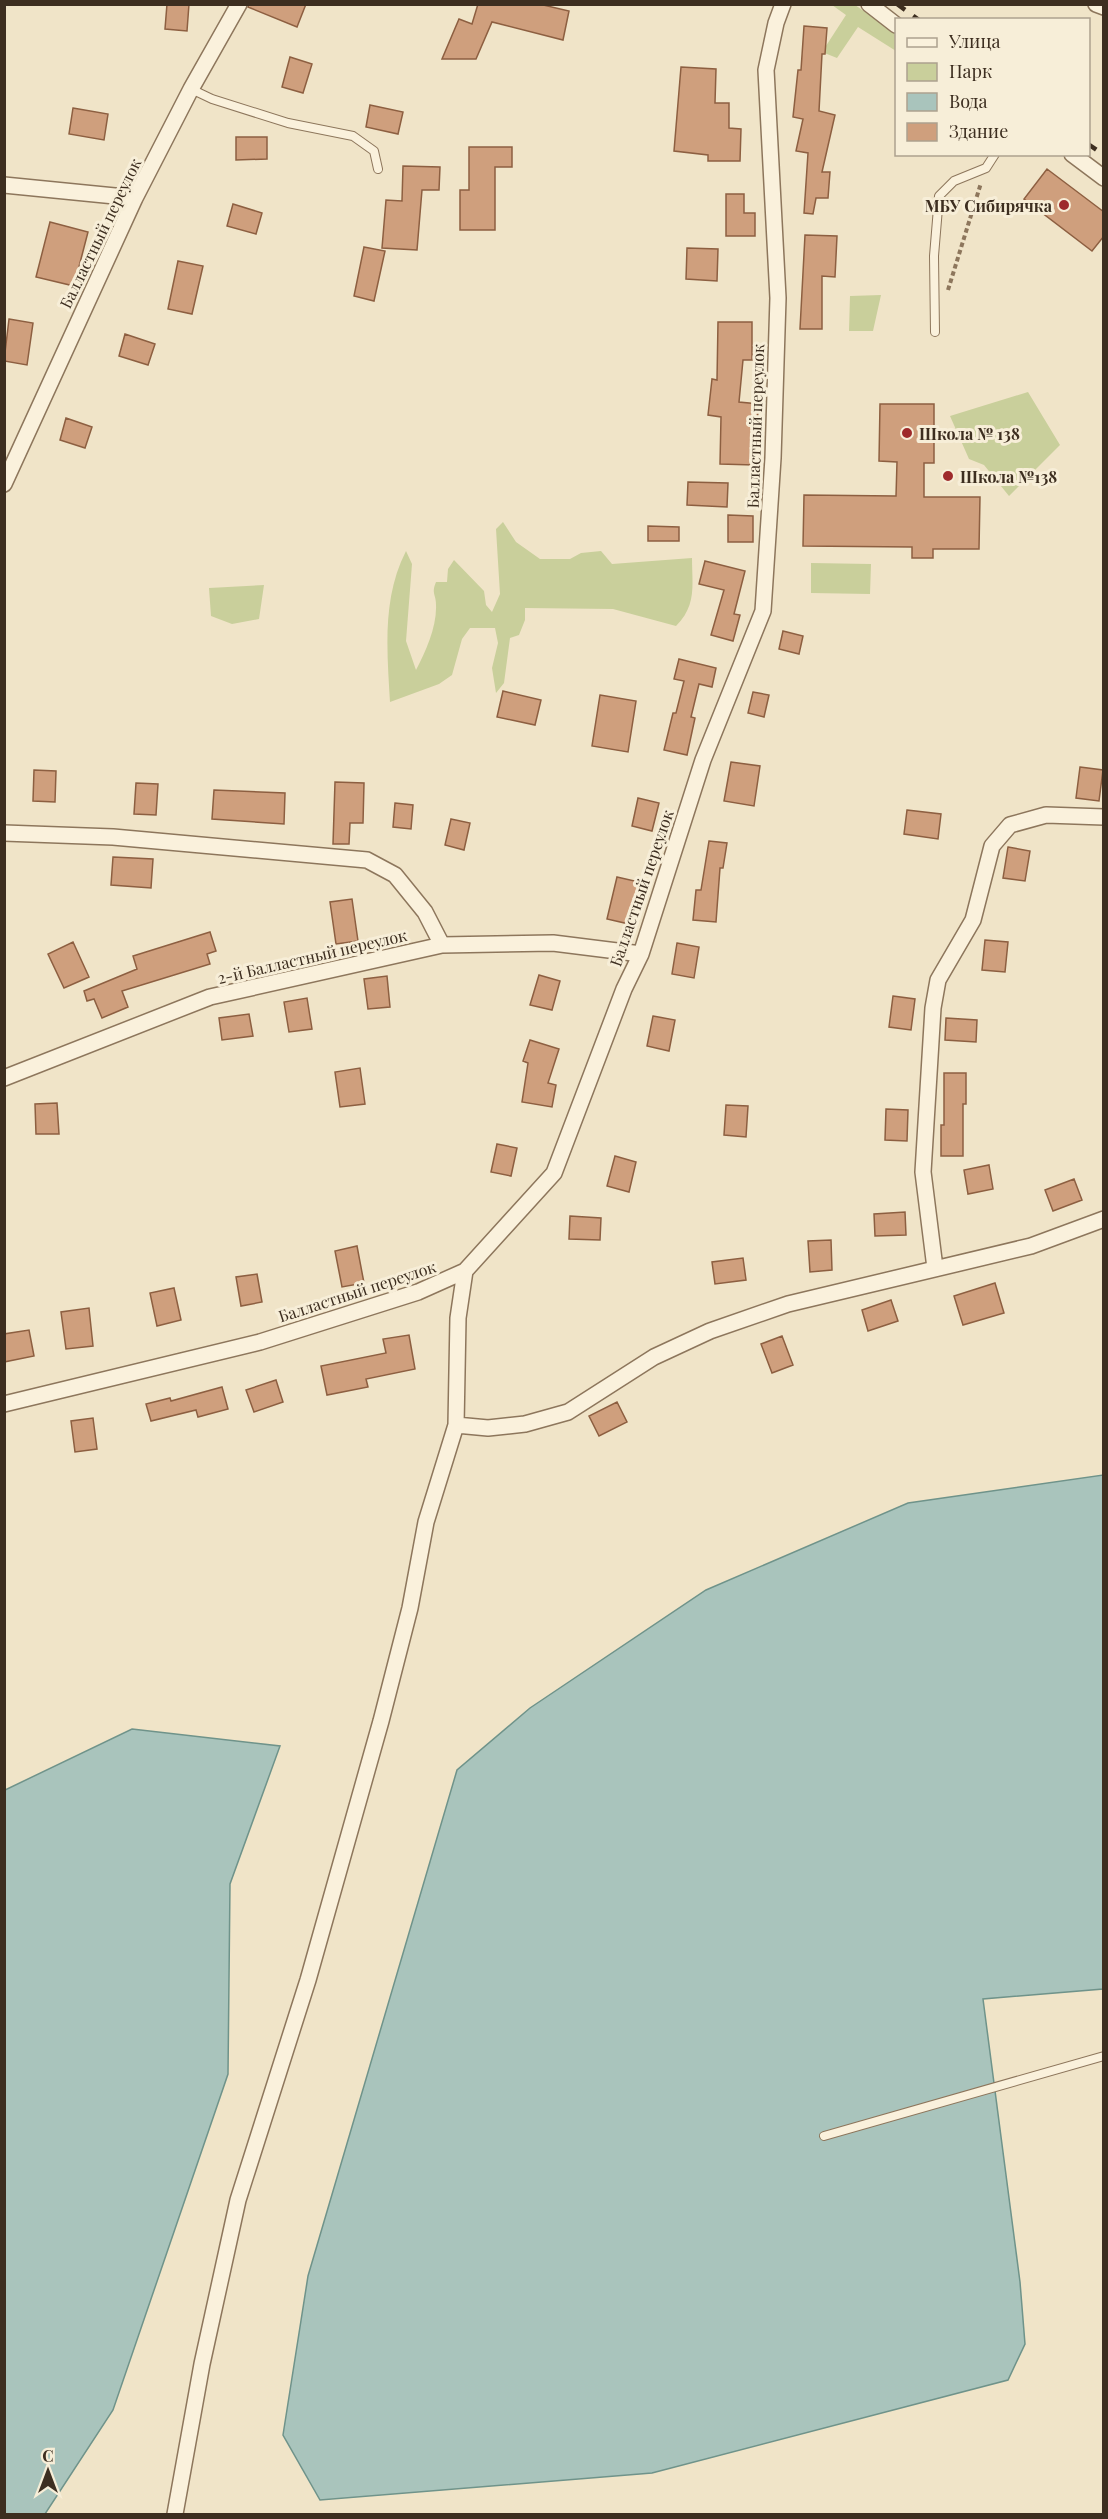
<svg xmlns="http://www.w3.org/2000/svg" width="1108" height="2519" font-family="'Playfair Display',serif">
  <style>
    .green { fill: #c9cf9b }
    .water { fill: #a9c4bc; stroke: #6f938a; stroke-width: 1.5 }
    .building { fill: #cf9f7d; stroke: #8d5f41; stroke-width: 1.5 }
    .lines { fill: none; stroke-linecap: round; stroke-linejoin: round }
    .lane-casing { stroke: #8d765c; stroke-width: 10 }
    .street-casing { stroke: #8d765c; stroke-width: 18 }
    .path { stroke: #8d765c; stroke-width: 4; stroke-dasharray: 4.5 3; stroke-linecap: butt }
    .lane { stroke: #faf1dc; stroke-width: 8 }
    .street { stroke: #faf1dc; stroke-width: 15 }
    .rail { stroke: #3d2e20; stroke-width: 4.5; stroke-dasharray: 10 10; stroke-linecap: butt }
    .poi-dot { fill: #9e2a2b; stroke: #f7eed8; stroke-width: 2 }
    .labels { text-anchor: middle; dominant-baseline: central; stroke-width: 6; stroke-linejoin: round; paint-order: stroke }
    .poi-label { font-size: 16px; font-weight: bold; fill: #3d2e20; stroke: #f7eed8; text-anchor: start }
    .street-label { font-size: 16px; fill: #3d2e20; stroke: #f7eed8 }
  </style>
  <rect width="100%" height="100%" fill="#f0e4c8"/>
  <path class="green" d="M832 5H855L896 33V51L858 27 837 58 822 52 846 15Z
    M881 295 873 331H849L850 296Z
    M1028 392 1060 445 1009 496 984 465 969 459 950 416Z
    M503 522 516 542 540 559H570L581 553 601 551 612 564 692 558C692 585 697 605 676 626L613 609 525 608V620L519 635 510 638 504 683 496 693 492 668 498 643 495 628H470L462 639 452 675 439 684 390 702C387 650 382 598 406 551L412 564 406 641 416 670C426 651 437 626 436 605 436 594 431 594 436 582H447L448 569 454 560 484 591 486 605 492 612 500 594 496 529Z
    M811 563 871 564 870 594 811 593Z
    M264 585 259 619 232 624 211 616 209 588Z"/>
  <path class="water" d="M1103 1475V1989L983 1999 1020 2282 1025 2344 1008 2380 652 2473 320 2500 283 2435 308 2276 457 1770 530 1708 706 1590 908 1503Z
    M132 1729 280 1746 230 1884 228 2074 113 2410 45 2514H5V1790Z"/>
  <path class="building" d="M167 4H189L187 31 165 29Z
    M249 4H306L297 27 248 7Z
    M478 4H539L569 11 563 40 492 22 476 59H442L459 19 472 24Z
    M804 26 827 28 825 54H822L819 111 835 115 822 172H830L828 198H816L813 214 804 213 808 153 796 151 803 119 793 117 798 70H801Z
    M290 57 312 64 303 93 282 87Z
    M681 67 716 69 715 103H729V128L741 129 740 161H708V155L674 151Z
    M370 105 403 112 398 134 366 127Z
    M73 108 108 114 104 140 69 134Z
    M236 137H267V159L236 160Z
    M469 147H512V167H495V230H460V190H469Z
    M403 166 440 167 439 190H422L417 250 382 248 386 200 402 201Z
    M1047 169 1104 212V236L1092 251 1024 199Z
    M726 194H744V213H755V236H726Z
    M233 204 262 213 256 234 227 226Z
    M50 222 88 232 74 286 36 277Z
    M805 235 837 236 835 277 822 276V329H800Z
    M364 247 385 251 374 301 354 296Z
    M687 248 718 249 717 281 686 279Z
    M178 261 203 266 192 314 168 309Z
    M9 319 33 323 27 365 4 361Z
    M718 322H752V360H743L739 402 759 404 757 420H755L754 465 720 464 721 417 708 415 712 379 717 380Z
    M125 334 155 344 148 365 119 356Z
    M880 404H934V463H924V497H980L979 549H933V558H912V547L803 546 804 495 896 496 897 462 879 461Z
    M66 418 92 427 85 448 60 440Z
    M688 482 728 483 727 507 687 505Z
    M728 515 753 516V542H728Z
    M648 526 679 527V541H648Z
    M705 561 745 571 734 614 740 615 733 641 711 635 724 590 699 584Z
    M783 631 803 636 799 654 779 649Z
    M679 659 716 668 712 687 699 684 691 717 695 718 687 755 664 750 673 713H676L684 681 674 679Z
    M503 691 541 700 535 725 497 717Z
    M753 692 769 695 764 717 748 713Z
    M600 695 636 701 628 752 592 746Z
    M731 762 760 766 754 806 724 801Z
    M1080 767 1103 770 1099 801 1076 798Z
    M34 770 56 771 55 802 33 801Z
    M335 782 364 783 363 823H350L349 844H333Z
    M136 783 158 784 156 815 134 814Z
    M214 790 285 793 284 824 212 819Z
    M638 798 659 803 652 831 632 826Z
    M395 803 413 805 411 829 393 827Z
    M907 810 941 814 938 839 904 834Z
    M451 819 470 823 464 850 445 845Z
    M709 841 727 843 723 868H720L716 922 693 920 696 890H701Z
    M1008 847 1030 851 1025 881 1003 878Z
    M113 857 153 859 151 888 111 885Z
    M617 877 639 882 629 924 607 919Z
    M352 899 358 941 336 944 330 902Z
    M210 932 216 951 207 954 210 964 122 991 128 1007 102 1018 94 999 87 1001 84 991 137 969 133 956Z
    M985 940 1008 942 1005 972 982 970Z
    M73 942 89 977 64 988 48 954Z
    M677 943 699 947 694 978 672 974Z
    M539 975 560 981 552 1010 530 1005Z
    M387 976 390 1007 368 1009 364 979Z
    M893 996 915 999 911 1030 889 1027Z
    M307 998 312 1029 289 1032 284 1002Z
    M249 1014 253 1036 222 1040 219 1018Z
    M653 1016 675 1020 669 1051 647 1046Z
    M946 1018 977 1020 976 1042 945 1040Z
    M530 1040 559 1049 548 1083 556 1085 552 1107 522 1102 528 1063 523 1061Z
    M360 1068 365 1104 340 1107 335 1072Z
    M944 1073H966V1104H963V1156H941V1125H944Z
    M57 1103 59 1134H36L35 1104Z
    M726 1105 748 1106 746 1137 724 1135Z
    M886 1109 908 1110 907 1141 885 1140Z
    M497 1144 517 1148 511 1176 491 1172Z
    M615 1156 636 1162 629 1192 607 1186Z
    M989 1165 993 1189 968 1194 964 1170Z
    M1074 1179 1082 1200 1053 1211 1045 1190Z
    M905 1212 906 1235 875 1236 874 1214Z
    M570 1216 601 1218 600 1240 569 1239Z
    M831 1240 832 1270 810 1272 808 1241Z
    M357 1246 364 1283 342 1287 335 1251Z
    M743 1258 746 1280 715 1284 712 1262Z
    M257 1274 262 1302 241 1306 236 1277Z
    M995 1283 1004 1313 963 1325 954 1296Z
    M174 1288 181 1320 157 1326 150 1293Z
    M891 1300 898 1321 868 1331 862 1310Z
    M89 1308 93 1346 66 1349 61 1312Z
    M29 1330 34 1356 4 1362V1334Z
    M409 1335 415 1369 366 1379 368 1387 327 1395 321 1366 386 1353 383 1339Z
    M782 1336 793 1365 772 1373 761 1344Z
    M276 1380 283 1402 254 1412 246 1390Z
    M222 1387 228 1409 198 1417 196 1410 151 1421 146 1404 170 1398 171 1401Z
    M617 1402 627 1422 599 1436 589 1416Z
    M93 1418 97 1449 75 1452 71 1421Z"/>
  <g class="lines">
    <g class="lane-casing">
      <path id="lane" d="M191 89 212 99 288 123 353 136 374 151 378 169
        M935 332 934 256 939 196 954 181 986 168 995 154
        M824 2136 1104 2056"/>
    </g>
    <g class="street-casing">
      <path id="street" d="M869 4 896 25
        M1096 4 1104 7
        M1072 154 1104 178
        M4 185 135 198
        M4 484 135 198 191 89 239 4
        M4 833 113 837 367 860 395 875 425 912 442 945
        M4 1078 210 997 442 945 553 943 641 954
        M935 1268 923 1172 933 1008 938 980 973 920 992 846 1010 825 1046 815 1104 817
        M4 1404 260 1342 418 1292 465 1271 554 1173 624 989 641 954 703 760 763 611 773 458 778 298 766 70 776 23 783 4
        M456 1425 488 1428 525 1424 568 1412 654 1357 710 1331 788 1304 1031 1246 1104 1219
        M175 2514 202 2364 238 2200 308 1980 381 1721 410 1608 426 1522 456 1425 458 1318 465 1271"/>
    </g>
    <path class="path" d="M948 290 981 183"/>
    <use href="#lane" class="lane"/>
    <use href="#street" class="street"/>
    <path class="rail" d="M897 4 919 20
      M1088 144 1104 155"/>
  </g>
  <g class="poi-dot">
    <circle cx="1064" cy="205" r="6"/>
    <circle cx="907" cy="433" r="6"/>
    <circle cx="948" cy="476" r="6"/>
  </g>
  <g class="labels">
    <g class="poi-label">
      <text x="1052" y="205" text-anchor="end">МБУ Сибирячка</text>
      <text x="919" y="433">Школа № 138</text>
      <text x="960" y="476">Школа №138</text>
    </g>
    <g class="street-label">
      <text transform="translate(100 233) rotate(-64)">Балластный переулок</text>
      <text transform="translate(755 426) rotate(-88)">Балластный переулок</text>
      <text transform="translate(641 888) rotate(-71)">Балластный переулок</text>
      <text transform="translate(312 956) rotate(-13)">2-й Балластный переулок</text>
      <text transform="translate(357 1291) rotate(-18)">Балластный переулок</text>
    </g>
  </g>
  <rect width="1108" height="2519" fill="none" stroke="#3d2e20" stroke-width="12"/>
  <rect x="895" y="18" width="195" height="138" fill="#f7eed8" stroke="#ada18e" stroke-width="1.5"/>
  <rect x="907" y="38" width="30" height="9" fill="#faf1dc" stroke="#ada18e" stroke-width="1.5"/>
  <text x="949" y="48" font-size="18" fill="#3d2e20">Улица</text>
  <rect x="907" y="63" width="30" height="18" fill="#c9cf9b" stroke="#ada18e" stroke-width="1.5"/>
  <text x="949" y="78" font-size="18" fill="#3d2e20">Парк</text>
  <rect x="907" y="93" width="30" height="18" fill="#a9c4bc" stroke="#ada18e" stroke-width="1.5"/>
  <text x="949" y="108" font-size="18" fill="#3d2e20">Вода</text>
  <rect x="907" y="123" width="30" height="18" fill="#cf9f7d" stroke="#ada18e" stroke-width="1.5"/>
  <text x="949" y="138" font-size="18" fill="#3d2e20">Здание</text>
  <g transform="translate(48 2471)" stroke="#f7eed8" stroke-width="4.5" paint-order="stroke">
  <path d="M0-4.5L10 22L0 15L-10 22Z" fill="#3d2e20"/>
  <text y="-9" font-size="16" font-weight="bold" text-anchor="middle" fill="#3d2e20">С</text>
  </g>
</svg>
